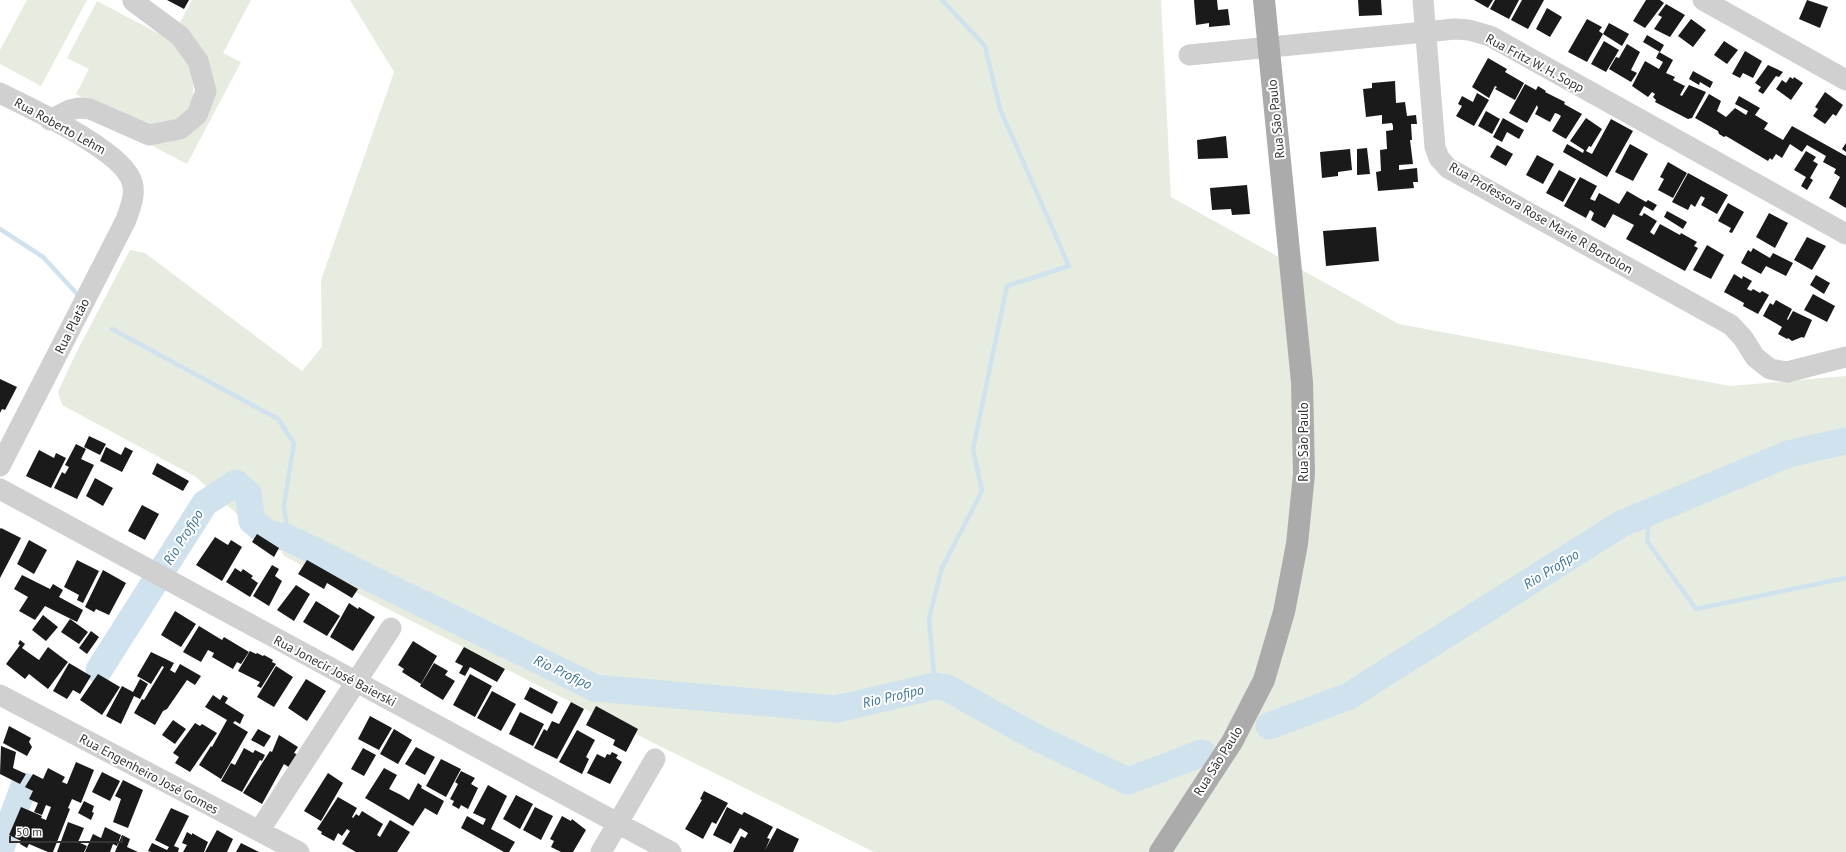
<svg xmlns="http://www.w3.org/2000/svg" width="1846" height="852" font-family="'PT Sans',sans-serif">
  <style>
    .green { fill: #e6ecdf }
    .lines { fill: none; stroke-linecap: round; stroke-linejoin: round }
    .stream { stroke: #cfe2ee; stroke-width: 4.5 }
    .river { stroke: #cfe2ee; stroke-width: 27 }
    .building { fill: #1a1a1a }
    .minor { stroke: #d0d0d0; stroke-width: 21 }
    .major { stroke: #ababab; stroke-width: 22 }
    .labels { text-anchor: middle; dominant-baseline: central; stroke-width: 4; stroke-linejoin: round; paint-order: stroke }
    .street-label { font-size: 13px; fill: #333; stroke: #fff }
    .water-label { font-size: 14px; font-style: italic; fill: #3f7597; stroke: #fff }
  </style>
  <rect width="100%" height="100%" fill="#fff"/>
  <path class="green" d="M27 0H87L41 86 0 64V50Z
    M192 0H251L223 53 241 62 187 164 147 143H162L173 141 206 112 177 28Z
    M350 0H1161L1171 197 1399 324 1730 386 1846 376V852H874L573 703 284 556 266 518 238 515 196 477 62 405 58 392 74 357 130 250 145 253 302 371 322 347 321 280 394 72Z
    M97 1 171 40 183 53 190 69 193 85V101L187 112 168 126 127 122 76 94 89 69 67 58Z"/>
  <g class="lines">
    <path class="stream" d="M0 229 43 257 78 295
      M112 329 278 419 294 443 284 505 288 538
      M1650 512 1647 541 1696 609 1846 578
      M935 686 929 618 942 568 982 491 973 449 1007 286 1069 266 1000 109 985 46 942 0"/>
    <path class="river" d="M99 670 205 503 236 483 248 494 252 521 267 533 288 538 595 688 836 709 935 686 947 688 1035 737 1128 781 1202 753
      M1269 726 1349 696 1621 524 1788 454 1846 441
      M2 845 24 786"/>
  </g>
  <path class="building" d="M167 0H189L184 9Z
    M1194 0H1217L1218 10 1228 9 1230 25 1209 27V23L1196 25Z
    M1358 0H1381L1382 15 1359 16Z
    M1474 0H1493L1488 8Z
    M1495 0H1519L1509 19 1490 9Z
    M1522 0H1544L1528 29 1511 20Z
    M1646 0H1660L1664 3 1645 28 1633 21Z
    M1807 0 1828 7 1820 28 1799 19Z
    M1666 4 1685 15 1670 37 1654 29 1662 17 1658 15Z
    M1547 8 1562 17 1550 37 1536 29Z
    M1587 19 1602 27 1599 31 1603 34 1587 62 1568 52Z
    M1691 19 1706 30 1693 47 1678 36Z
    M1609 23 1629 34 1622 46 1603 34Z
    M1647 35 1664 45 1660 52 1643 42Z
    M1604 41 1619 50 1606 72 1591 64Z
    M1724 41 1738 50 1727 64 1714 55Z
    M1627 44 1640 52 1631 70 1637 73 1631 82 1609 69 1616 57 1619 58Z
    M1745 51 1762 61 1753 78 1743 73 1740 78 1732 74Z
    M1659 52 1673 60 1666 73 1675 77 1673 80 1685 86 1680 95 1682 96 1689 85 1706 92 1692 118 1688 119 1655 102 1656 100 1653 97 1655 94 1652 92 1648 97 1632 86 1645 61 1659 69 1663 62 1656 58Z
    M1488 58 1507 69 1505 72 1524 83 1515 100 1495 89 1497 87 1495 86 1489 98 1472 87Z
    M1768 65 1783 72 1779 77 1776 76 1763 94 1758 91 1761 87 1755 83Z
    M1693 71 1713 82 1710 88 1700 82 1699 85 1689 79Z
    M1790 77 1793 79 1794 77 1803 83 1791 100 1776 89 1782 80 1786 83Z
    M1395 81 1396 103 1405 102 1407 116 1416 115 1417 124H1411L1412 140H1410L1413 164 1399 165V170L1417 168 1418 182H1413L1414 188 1378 191 1376 172 1381 171 1380 150 1387 149 1386 131 1393 130V126L1392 123 1382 124V115L1366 117 1363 89 1372 88V83Z
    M1525 84 1536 90 1538 86 1546 91 1545 92 1565 102 1564 104 1582 114 1566 139 1552 131 1561 116 1558 114 1555 113 1550 122 1535 114 1538 108 1537 105 1527 123 1509 113Z
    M1825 92 1843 105 1836 116 1833 114 1825 124 1813 116 1818 109 1815 107Z
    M1477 93 1489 100 1474 126 1456 116 1462 106 1458 104 1462 96 1473 102Z
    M1709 94 1721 101 1717 111 1726 117 1735 108 1746 115 1748 111 1735 104 1739 96 1760 108 1755 115 1768 123 1764 129 1783 140 1792 126 1846 156V208L1829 198 1840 177 1834 173 1836 169 1823 162 1826 156 1807 145 1802 152 1790 144 1782 158 1776 154 1772 160 1770 158 1768 161 1726 136 1724 137 1719 134 1718 131 1695 118Z
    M1486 111 1500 119 1492 134 1478 126Z
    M1503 118 1524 130 1519 139 1507 132 1502 142 1493 137Z
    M1586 118 1602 129 1591 147 1589 146 1586 151 1592 154 1611 119 1633 131 1607 177 1563 152 1567 144 1583 153 1584 150 1570 141Z
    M1226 136 1228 158 1198 159 1197 140Z
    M1846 143V152L1842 149Z
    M1630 144 1648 154 1633 181 1615 172Z
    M1497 145 1513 154 1506 166 1490 157Z
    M1367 148 1370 174 1357 175V149Z
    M1350 149 1352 170 1338 172V176L1322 178 1320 152Z
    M1806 151 1816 157 1813 161 1818 164 1810 178 1813 180 1807 190 1801 186 1806 177 1794 170Z
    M1537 155 1554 164 1543 184 1526 175Z
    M1668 162 1687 173 1673 198 1658 190 1664 179 1660 177Z
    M1559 170 1576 179 1563 202 1546 193Z
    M1688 173 1728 195 1717 214 1701 205 1705 198 1701 196 1695 207 1691 204 1688 210 1672 202Z
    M1580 177 1597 186 1590 199 1595 201 1599 193 1619 204 1627 191 1646 202 1648 200 1657 205 1653 211 1644 206 1639 215 1642 216 1644 213 1657 221 1650 232 1654 235 1660 224 1680 235 1681 233 1697 242 1694 246 1698 248 1685 271 1626 239 1634 225 1613 214 1605 228 1591 220 1594 213 1590 210 1586 218 1564 206Z
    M1247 185 1250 214 1232 215 1231 209 1212 210 1210 188Z
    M1728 203 1744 212 1732 233 1729 232 1731 228 1718 221Z
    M1667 211 1687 222 1683 229 1664 217Z
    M1769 213 1788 223 1775 248 1756 237Z
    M1376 227 1379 261 1326 266 1323 231Z
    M1807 237 1826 246 1812 270 1794 260Z
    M1707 245 1724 255 1711 279 1693 270Z
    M1753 248 1770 258 1773 253 1793 263 1786 276 1766 266 1761 274 1741 263 1748 250 1751 252Z
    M1734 274 1742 279 1743 276 1752 281 1747 289 1751 291 1753 289 1760 293 1762 291 1769 295 1758 314 1743 306 1744 303 1724 292Z
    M1816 275 1830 283 1824 294 1810 285Z
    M1813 294 1835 306 1827 322 1804 310Z
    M1776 300 1792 309 1787 319 1788 320 1793 311 1812 320 1804 338 1802 337 1792 341 1788 338 1787 339 1778 334 1782 327 1763 316 1770 303 1773 305Z
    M0 379 17 387 5 410 2 409 0 413Z
    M89 436 106 444 100 455 84 447Z
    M76 444 86 449 81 459 94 465 77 499 54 488 62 472 65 474 69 467 65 465Z
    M106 447 121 455 125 447 133 451 122 472 100 461Z
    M39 450 54 458 56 453 66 458 51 488 26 476Z
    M157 463 189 481 183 491 152 474Z
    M95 478 113 488 103 506 86 496Z
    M142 505 159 514 145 540 128 531Z
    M1 528 21 538 0 578V529Z
    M257 534 279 548 274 557 252 542Z
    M215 537 228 545 231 540 242 547 222 581 196 565Z
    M29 540 47 550 34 574 17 564Z
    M77 560 99 571 83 603 77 600 79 595 64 587Z
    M307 560 358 589 352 598 327 583 324 589 298 574Z
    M272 565 279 569 275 576 282 581 269 606 253 596Z
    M235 568 241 572 243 569 253 576 251 578 258 583 250 597 226 582Z
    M103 570 126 583 109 615 96 609 94 612 85 607Z
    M22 575 50 589 53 584 63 590 59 597 83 610 77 622 45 606 35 620 19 611 28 597 14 589Z
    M296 585 310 594 294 621 277 610Z
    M316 601 340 616 327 636 303 622Z
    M349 603 358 609 359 607 375 617 353 651 330 637Z
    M175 611 196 624 181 647 161 635Z
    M43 615 58 627 46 641 32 630Z
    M70 619 88 632 79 644 61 632Z
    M199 626 222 640 224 637 249 652 241 664 237 662 233 669 212 657 214 653 208 650 201 662 183 652Z
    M91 631 99 637 87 654 79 648Z
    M20 640 25 644 22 648 39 660 48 647 68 662 48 689 29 674 25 679 6 664 20 645 18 644Z
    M413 641 437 656 421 684 402 672 404 669 398 665Z
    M464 647 505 669 497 682 470 667 465 676 459 673 463 666 455 662Z
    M250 651 256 654 257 653 263 656 264 655 273 660 272 662 276 664 261 688 257 686 260 682 238 671Z
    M151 652 174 663 170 670 175 673 180 664 201 676 195 685 187 680 167 709 163 711 155 725 134 713 142 699 144 700 164 667 162 666 151 684 137 676Z
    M69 663 91 676 80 694 73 690 67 699 53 691Z
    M434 663 448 671 445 675 455 681 443 700 420 686Z
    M276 666 293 677 274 707 257 697Z
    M98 674 120 687 102 715 80 700Z
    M470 674 492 686 475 717 453 705Z
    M140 679 148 684 140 699 134 696 121 724 106 716 122 686 133 692Z
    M306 679 326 691 307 721 288 708Z
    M530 687 558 702 552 714 524 699Z
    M492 691 516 704 501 731 477 718Z
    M213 695 220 700 223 695 228 698 225 703 244 715 240 724 235 721 233 723 248 732 221 779 199 765 211 746 212 747 227 720 205 707Z
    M571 702 584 709 557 759 534 748 544 729 547 731 552 721 559 724Z
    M596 706 638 729 626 752 613 745 615 740 586 725Z
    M520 712 544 724 533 746 509 734Z
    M370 716 392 728 379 750 358 739Z
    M173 720 186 729 175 744 162 735Z
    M195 723 200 726 202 724 217 733 190 772 175 763 179 757 173 753Z
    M9 726 31 738 29 742 32 747 27 756 3 743Z
    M258 729 271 736 264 747 251 740Z
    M394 729 412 740 398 764 380 754Z
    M577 730 595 740 586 757 589 759 582 774 559 762Z
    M279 735 298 747 294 753 298 755 290 768 284 764 262 804 243 793 270 751 272 752Z
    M1 746 16 752 13 768 26 774 20 784 0 774Z
    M416 747 435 757 425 775 405 764Z
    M244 748 253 753 255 750 265 755 262 761 260 760 242 792 221 781 231 763 235 765Z
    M363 748 376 755 364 776 351 769Z
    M612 752 618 755 616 758 622 762 610 784 587 773 597 754 605 758 607 754 610 755Z
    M441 759 461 769 446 797 426 786Z
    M76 762 94 770 81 803 72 799 68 808 70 809 53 852H48L29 844 27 848 20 844 21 841 9 835 21 807 42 816 41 818 46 820 51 807 46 805 42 815 34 812 38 803 29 799 33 791 25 787 33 774 43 779 48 768 65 777 62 782 67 784Z
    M384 768 397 775 389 789 401 795 409 800 418 783 422 786 421 788 444 801 437 815 425 808 413 826 365 798Z
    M461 771 475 778 471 784 478 788 468 809 461 805 459 809 452 805 454 801 450 799 458 784 455 782Z
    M102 772 120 781 110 801 92 792Z
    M328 773 343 783 321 821 304 811Z
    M123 780 143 790 128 828 113 822 121 799 115 796Z
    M488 785 507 796 491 829 515 842 509 852H504L461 828 467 816 483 825 486 819 473 813Z
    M704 791 728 803 716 824 712 822 703 839 685 829 702 800 700 799Z
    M516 795 533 804 520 829 503 819Z
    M338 797 357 808 352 817 353 818 356 814 359 816 362 811 383 824 377 835 380 837 390 820 410 832 397 852H356L342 844 350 831 347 829 342 836 338 833 334 841 321 834 322 832 317 829Z
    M84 801 94 806 92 812 94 813 91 820 78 813Z
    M535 807 553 816 541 840 523 830Z
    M727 807 742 815 744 812 773 827 767 838 770 839 765 850 777 828 799 839 793 852H733L741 836 745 838 748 833 740 828 731 844 713 835Z
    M171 808 189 816 174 846 179 848 178 852H151L148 851 152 843 167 850 169 847 155 840Z
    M562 816 571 821 572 819 586 830 573 852H561L551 847 554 841 550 839Z
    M68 822 84 828 78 842 87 846 84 852H57Z
    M105 827 121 835 117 846 113 844 110 852H85L93 834 101 838Z
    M217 830 233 839 227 852H205Z
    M187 832 192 835V833L208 842 204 852H183L187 845 182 843Z
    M122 835 130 839 127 847 138 852H115Z
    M241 843 259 852H236Z"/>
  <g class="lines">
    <path class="minor" d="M1423 0 1435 147 1439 158 1448 168 1731 325 1743 338 1755 357 1770 369 1787 372 1846 357
      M1703 0 1846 80
      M1189 55 1455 29 1469 30 1490 36 1846 234
      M0 93C31 109 123 150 132 182 136 195 130 208 126 220L0 466
      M50 120 70 110 79 108 90 109 149 135 180 129 197 115 206 91 198 61 180 36 133 1
      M0 489 671 852
      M0 695 299 852
      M259 831 391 628
      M601 852 655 759"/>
    <path class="major" d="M1160 852 1232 742 1264 680 1284 612 1297 544 1304 474 1302 382 1264 0"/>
  </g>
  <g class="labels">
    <g class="street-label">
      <text transform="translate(1535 63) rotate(28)">Rua Fritz W. H. Sopp</text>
      <text transform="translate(1276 119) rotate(-96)">Rua São Paulo</text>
      <text transform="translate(60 126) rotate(29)">Rua Roberto Lehm</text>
      <text transform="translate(1541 218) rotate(30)">Rua Professora Rose Marie R Bortolon</text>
      <text transform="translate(72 326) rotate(-63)">Rua Platão</text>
      <text transform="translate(1303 442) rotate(-90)">Rua São Paulo</text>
      <text transform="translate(335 671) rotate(28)">Rua Jonecir José Baierski</text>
      <text transform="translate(1218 761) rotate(-58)">Rua São Paulo</text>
      <text transform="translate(149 774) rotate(28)">Rua Engenheiro José Gomes</text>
    </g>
    <g class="water-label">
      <text transform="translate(183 537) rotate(-58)">Rio Profipo</text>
      <text transform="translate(1551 569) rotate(-32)">Rio Profipo</text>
      <text transform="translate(563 672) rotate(25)">Rio Profipo</text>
      <text transform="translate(893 696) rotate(-13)">Rio Profipo</text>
    </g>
  </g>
  <path d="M10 836v6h112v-6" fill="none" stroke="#333333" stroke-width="2"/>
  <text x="16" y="836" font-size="12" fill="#333333" stroke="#ffffff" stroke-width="3" paint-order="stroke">50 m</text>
</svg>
